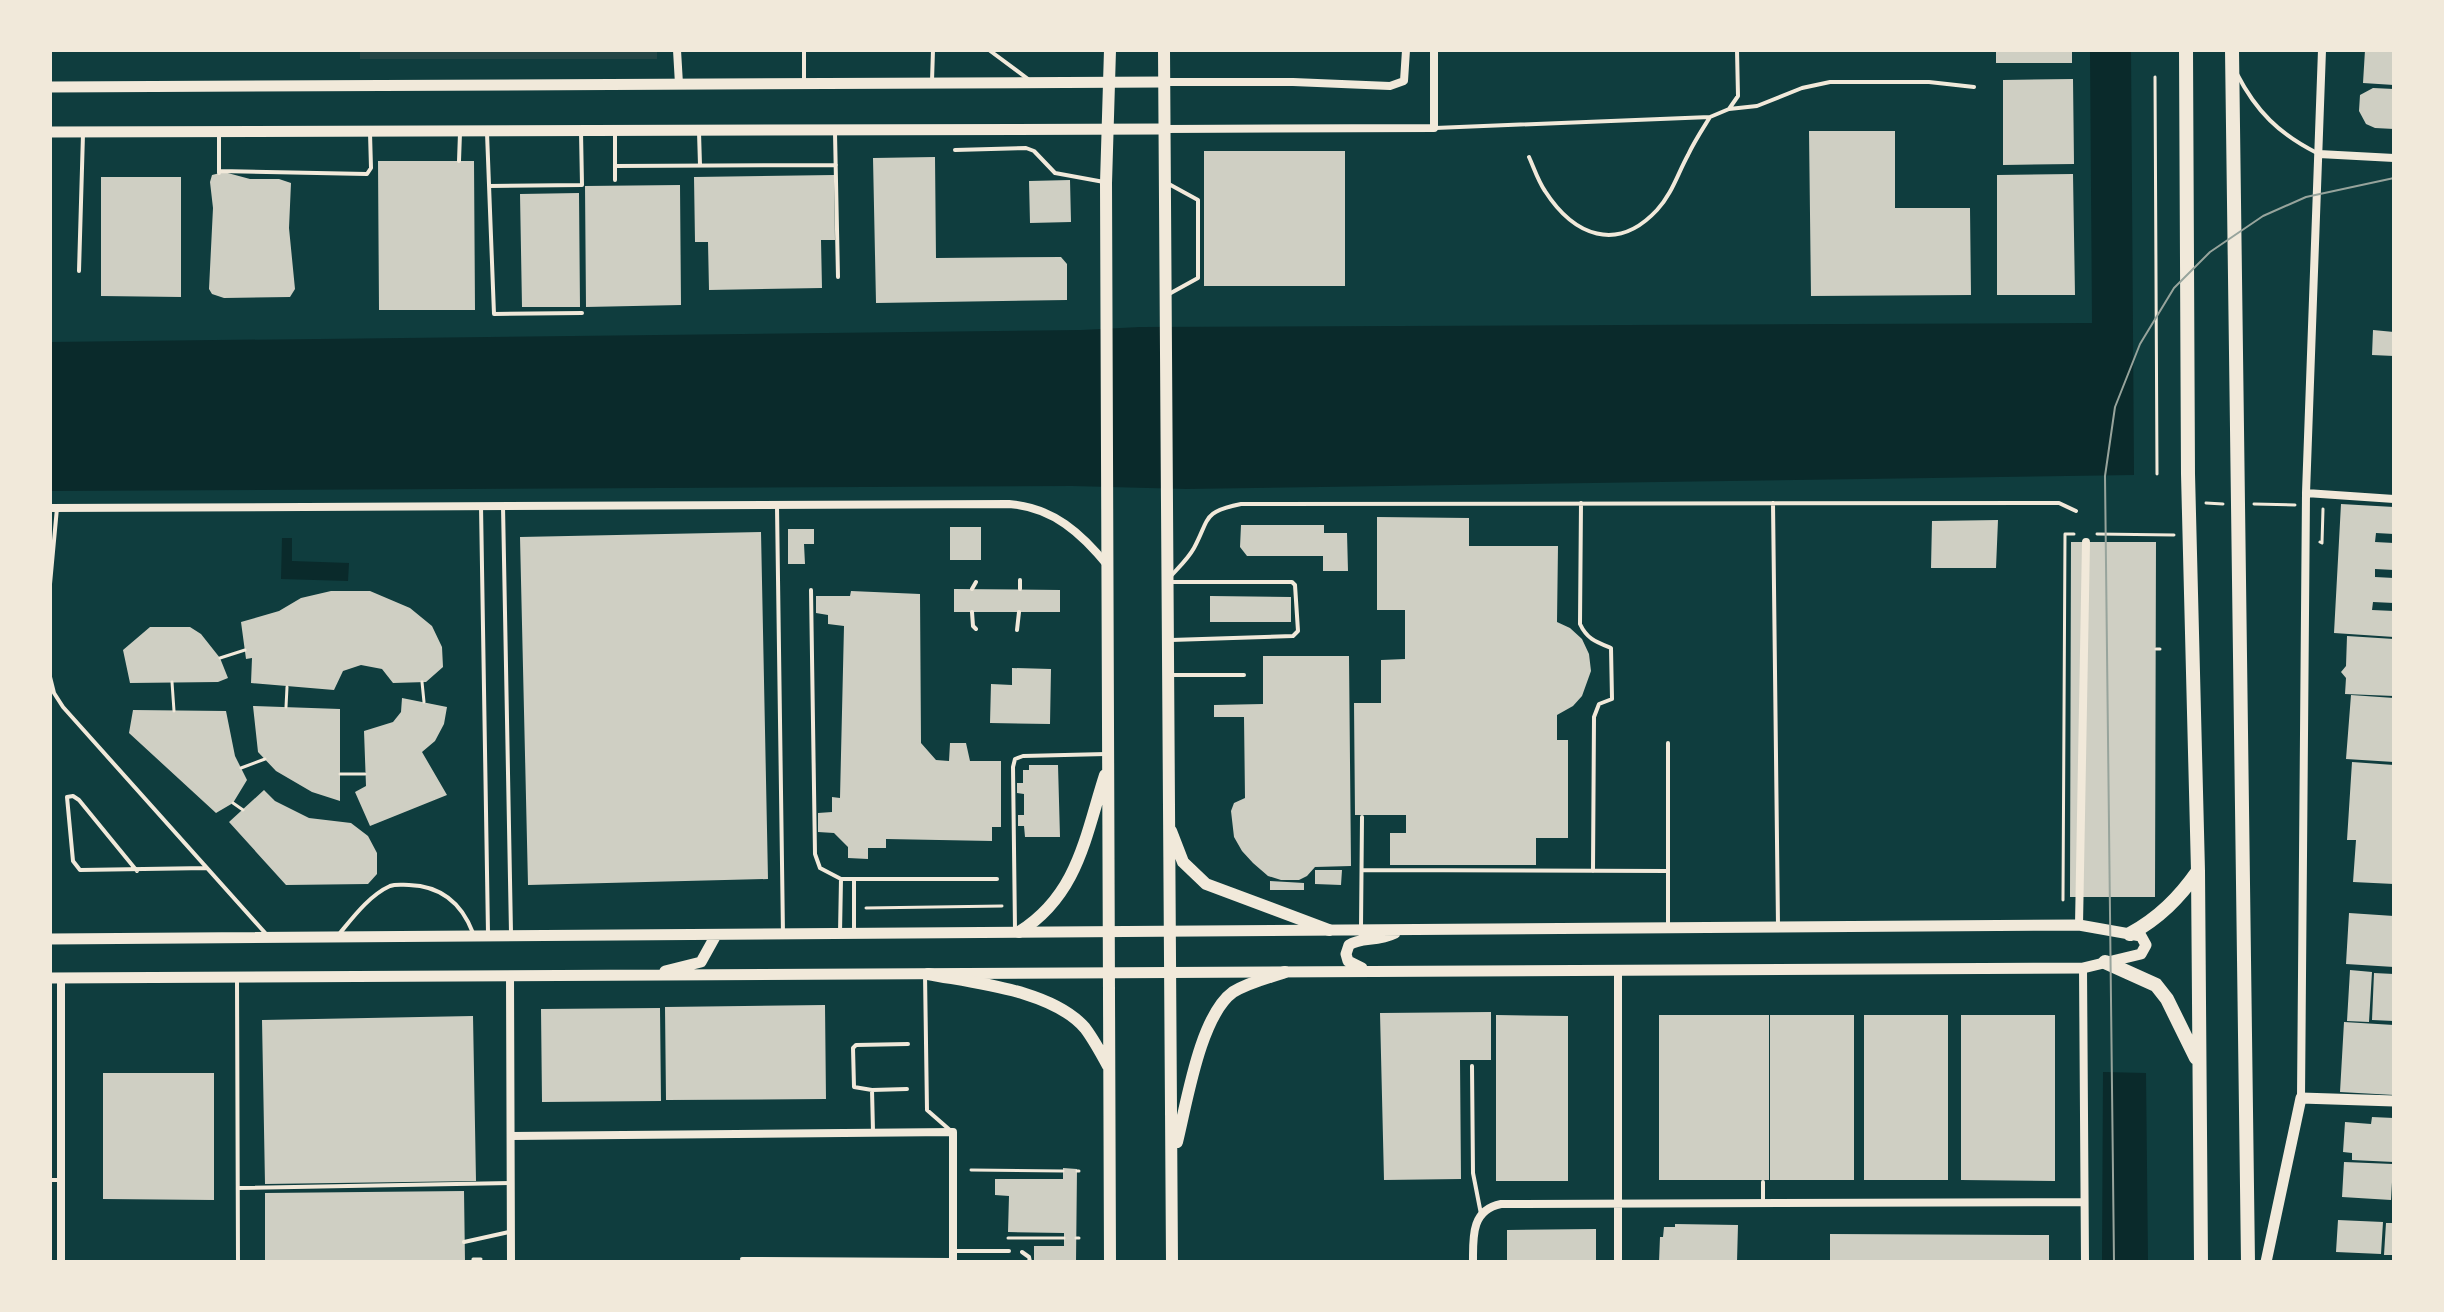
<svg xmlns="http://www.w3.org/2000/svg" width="2444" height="1312" font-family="'DejaVu Sans',sans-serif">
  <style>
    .green { fill: #244646 }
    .water { fill: #0a2a2b }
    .building { fill: #cfcfc3 }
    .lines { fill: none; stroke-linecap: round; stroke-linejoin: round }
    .path { stroke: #f1e9da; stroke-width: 3 }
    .service { stroke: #f1e9da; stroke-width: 4 }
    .minor { stroke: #f1e9da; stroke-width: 8 }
    .tertiary { stroke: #f1e9da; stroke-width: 11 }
    .secondary { stroke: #f1e9da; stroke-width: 12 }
    .trunk { stroke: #f1e9da; stroke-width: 14 }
    .tram { stroke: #97a49c; stroke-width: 2 }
  </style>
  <rect width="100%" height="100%" fill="#0f3d3e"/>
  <path class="green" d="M360 50H657V59H360Z"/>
  <path class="water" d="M2090 50H2131L2134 475 1186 489 1072 486 50 491V342L1081 330 1140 327 2092 323Z
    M282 538H292V561L349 563 348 581 281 579Z
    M2103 1072 2146 1073 2148 1262H2102Z"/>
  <path class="building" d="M1996 50H2072V63H1996Z
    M2365 50H2394V85L2363 83Z
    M2073 79 2074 164 2003 165V80Z
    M2373 88 2394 89V129L2375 128 2366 124 2359 111 2360 95Z
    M1809 131H1895V208H1970L1971 295 1811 296Z
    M1204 151H1345V286H1204Z
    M935 157 936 258 1061 257 1067 264V300L876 303 873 158Z
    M378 161H474L475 310H379Z
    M224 172 250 179H279L291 183 289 228 295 289 290 297 224 298 212 294 209 289 213 208 210 182 212 175Z
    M2073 174 2075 295H1997V175Z
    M834 175 835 240H821L822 288 709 290 708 242H695L694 177Z
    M101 177H181V297L101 296Z
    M1070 180 1071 222 1030 223 1029 181Z
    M680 185 681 305 586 307 585 186Z
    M579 193 580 307H522L520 194Z
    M2373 330 2394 332V356L2372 355Z
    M2341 504 2394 507V534L2376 533 2375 542 2394 543V570L2375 569V577L2394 578V603L2373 602 2372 610 2394 611V637L2334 633Z
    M1377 517 1469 518V546H1558L1557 622 1570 628 1582 639 1589 654 1591 671 1582 696 1573 706 1557 715V740H1568V838H1536V865H1390V833H1406V815H1355L1354 703H1381V660L1405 659V610H1377Z
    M1998 520 1996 568H1931L1932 521Z
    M1241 525H1324V533H1347L1348 571H1323V556H1247L1240 547Z
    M950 527H981V560H950Z
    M788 529H814V544H804L805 564H788Z
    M761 532 768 879 528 885 520 537Z
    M2071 542H2156L2155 897H2070Z
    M954 589 1060 590V612H954Z
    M331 591H370L410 608 432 626 442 647 443 667 426 682 393 683 382 669 361 665 343 671 334 690 251 683 252 658 246 659 241 622 279 611 301 598Z
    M851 591 920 594 921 743 936 760 949 761 950 743H966L970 761H1001V827H992V841L886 839V848H868V859L848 858V847L834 833 818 832V813L832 812V797L840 798 844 626 828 624V615L816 613V596H850Z
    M1210 596 1291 597V622H1210Z
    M150 627H190L201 634 220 658 228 678 218 682 130 683 123 650Z
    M2347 636 2394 639V696L2345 694 2346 678 2341 672 2346 666Z
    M1263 656H1349L1351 866 1315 867 1307 876 1299 880H1281L1268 876 1253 863 1242 851 1234 837 1231 811 1234 803 1245 798 1244 717H1214V705L1263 704Z
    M1012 668 1051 669 1050 724 990 723 991 684 1012 685Z
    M2351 695 2394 698V762L2346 759Z
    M402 698 447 707 444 724 435 741 422 752 447 795 370 826 355 792 366 786 364 731 393 722 401 712Z
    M253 706 340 709V801L312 792 276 771 258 752Z
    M133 710 226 711 235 756 247 780 233 803 216 813 129 733Z
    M2352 762 2394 765V884L2353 882 2356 840H2347Z
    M1029 765H1058L1060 837H1025L1024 826H1018V815H1024V794L1017 793V783H1023V770H1029Z
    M264 790 275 801 309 818 351 823 368 836 377 853V874L368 884 286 885 229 822Z
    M1315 870H1342L1341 885 1315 884Z
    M1270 881 1304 883V890H1270Z
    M2349 913 2394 916V967L2346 964Z
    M2350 970 2372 972 2369 1022 2347 1021Z
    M2374 973 2394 974V1021L2372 1020Z
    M825 1005 826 1099 666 1100 665 1007Z
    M660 1008 661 1101 542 1102 541 1009Z
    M1491 1012V1060H1460L1461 1179 1384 1180 1380 1013Z
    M1496 1015 1568 1016V1181H1496Z
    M1659 1015H1769V1180H1659Z
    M1770 1015H1854V1180H1770Z
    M1864 1015H1948V1180H1864Z
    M1961 1015H2055V1181L1961 1180Z
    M473 1016 476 1181 265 1184 262 1020Z
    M2344 1022 2394 1025V1095L2340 1092Z
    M103 1073H214V1200L103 1199Z
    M2372 1117 2394 1118V1162L2352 1160V1153L2343 1152 2345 1122 2371 1124Z
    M2344 1162 2393 1164 2391 1200 2342 1197Z
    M1063 1168 1077 1169 1076 1262H1034V1246H1064V1233L1008 1232 1009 1196 995 1195V1179H1063Z
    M464 1191 465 1262H265V1193Z
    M2338 1220 2383 1222 2381 1254 2336 1252Z
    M2386 1223H2394V1255H2384Z
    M1675 1224 1738 1225 1737 1262H1659L1660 1237H1663L1664 1227H1675Z
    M1596 1229V1262H1507V1230Z
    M1830 1234 2049 1235V1262H1830Z"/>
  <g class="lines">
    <path class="path" d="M2155 77 2157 474
      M2206 503 2223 504
      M2254 504 2295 505
      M2097 534 2174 535
      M2320 542 2322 543 2323 509
      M2156 649H2160
      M220 658 245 650
      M172 682 174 711
      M422 682 424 702
      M286 707 287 687
      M241 768 265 759
      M340 774H365
      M233 803 243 810
      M2063 900 2065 534H2074
      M866 908 1002 906
      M971 1170 1063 1171
      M1077 1171H1079
      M1008 1238H1064
      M1076 1238H1079
      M473 1262V1259H481"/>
    <path class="service" d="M989 50 1028 79
      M2237 74C2256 111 2279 134 2317 153
      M932 81 933 50
      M804 84V50
      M1729 109 1757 106 1802 88 1830 82H1929L1974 87
      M1435 128 1710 117 1729 109 1738 96 1737 50
      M699 132 700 165
      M487 133 494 314 582 313
      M615 133V166L836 165
      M835 133 838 277
      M955 150 1026 148 1034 151 1055 173 1104 182
      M1529 157C1534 168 1538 181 1545 191 1574 236 1617 253 1657 210 1672 194 1678 173 1688 155 1694 142 1702 130 1710 117
      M459 161 460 133
      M219 171 367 174 371 168 370 133
      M219 173V134
      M615 180V166
      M1167 183 1198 200V278L1169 294
      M489 186 582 185 581 132
      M79 271 83 134
      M1581 503 1580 624C1587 639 1596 642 1611 648L1612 699 1599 704 1594 717 1593 871
      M1773 503 1778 925
      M481 506 488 933
      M503 506 511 933
      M777 507 783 934
      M1170 577C1178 568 1188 559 1194 548 1210 518 1202 512 1241 504L2059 503 2076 511
      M1169 582H1292L1295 585 1298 631 1293 636 1171 640
      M50 584 57 508
      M972 589 976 582
      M1020 589V580
      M811 590 815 854 820 868 841 879H997
      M972 612 973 626 976 629
      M1017 630 1019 612
      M1169 675H1244
      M50 677 54 693 63 707 267 935
      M1362 870 1668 871
      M137 871 79 800 73 796 67 797 73 861 80 870 207 868
      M1668 925V743
      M1361 927 1362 817
      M1015 930 1013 767 1015 759 1023 756 1106 754
      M340 933C354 916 370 895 390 886 396 884 402 885 409 885 441 886 462 904 473 933
      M840 933 841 879
      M854 933V879
      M925 974 927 1110 951 1131
      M237 980 238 1262
      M1472 1066 1473 1173 1481 1214
      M907 1089 872 1090 854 1087 853 1048 856 1045 908 1044
      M872 1090 873 1131
      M50 1180H61
      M238 1188 511 1183
      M1763 1203V1182
      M464 1242 509 1232
      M953 1251H1009
      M1022 1252 1029 1257 1030 1262
      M742 1259 951 1260"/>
    <path class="minor" d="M677 50 679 84
      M1164 82H1293L1390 86 1404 81 1406 50
      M1164 129 1434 128V50
      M2319 154 2394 158
      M2306 493 2394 499
      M50 508 1009 504C1053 507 1082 534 1108 566
      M2079 925 2086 542
      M2083 968 2085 1262
      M1618 970V1262
      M510 976 511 1262
      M61 978V1262
      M2301 1098 2306 493 2322 50
      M511 1136 953 1132V1262
      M1473 1262C1473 1237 1471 1210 1501 1204L2084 1202"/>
    <path class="tertiary" d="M50 87 1164 82
      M50 132 1164 129
      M50 939 2079 925 2141 936 2146 945 2141 954 2083 968 50 978
      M1362 968 1348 961 1346 954 1349 945C1361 937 1377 942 1395 933
      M665 971 701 962 716 935
      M2266 1262 2301 1098 2394 1101"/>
    <path class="secondary" d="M1110 50 1106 183 1110 1262
      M1164 50 1172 1262
      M1171 831 1183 862 1206 884 1329 930
      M1019 932C1078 895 1085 837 1105 775
      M928 974C975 983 1052 990 1085 1028 1094 1040 1101 1053 1108 1066
      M1177 1142C1187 1102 1200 1016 1233 992 1249 982 1268 978 1285 972"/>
    <path class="trunk" d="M2186 50 2188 474 2198 871 2201 1262
      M2232 50 2248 1262
      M2130 934C2159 918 2179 898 2198 871
      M2105 962 2156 985 2167 999 2196 1058"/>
    <path class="tram" d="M2114 1262 2105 476 2115 407 2140 344 2174 288 2210 252 2263 216 2306 197 2394 178"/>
  </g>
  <rect width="2444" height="1312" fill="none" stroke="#f1e9da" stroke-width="104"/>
</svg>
